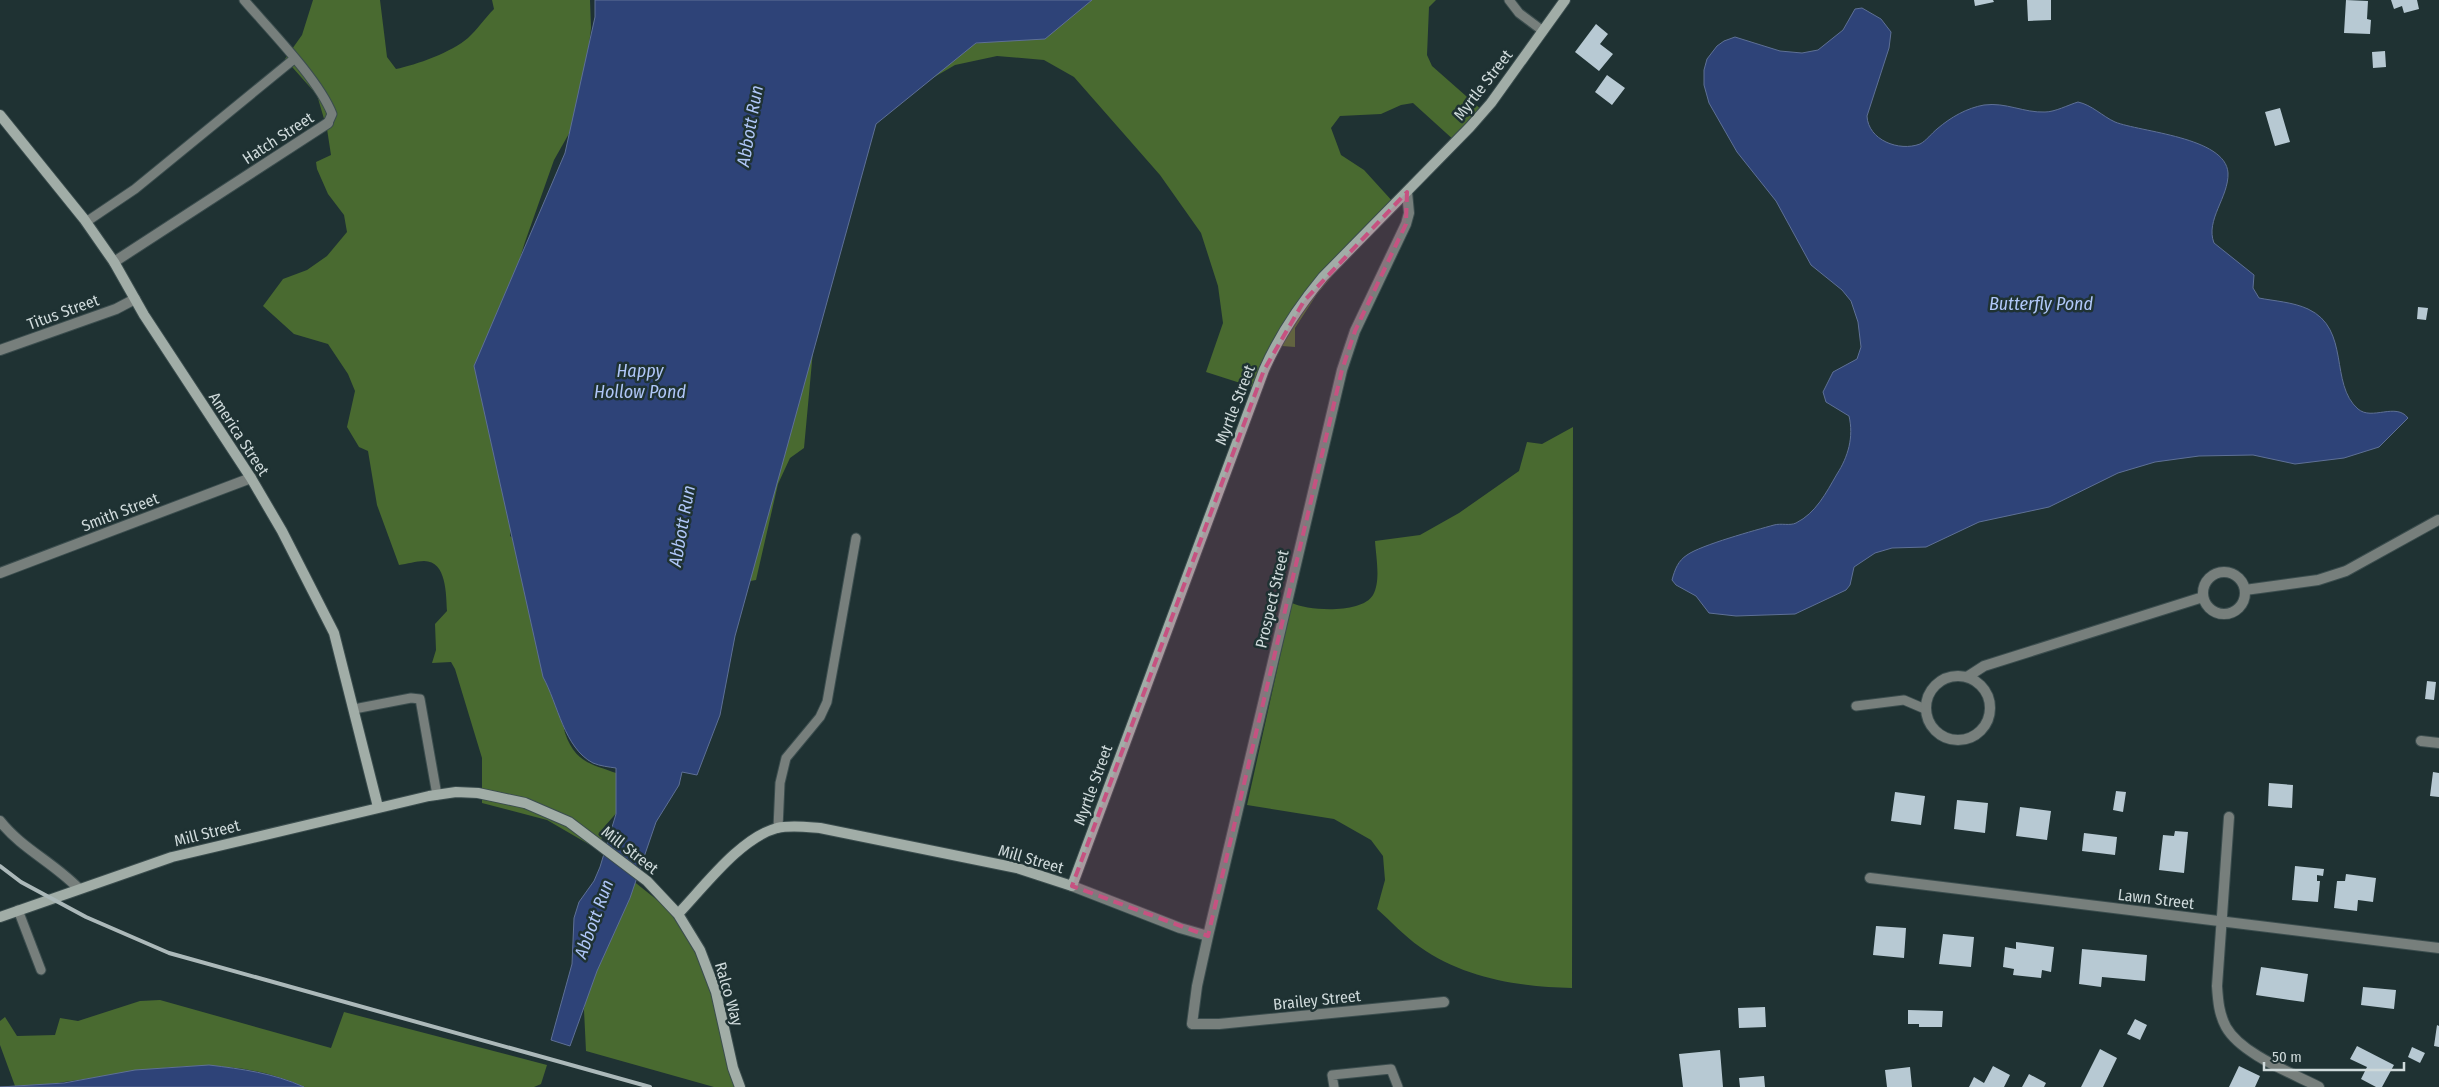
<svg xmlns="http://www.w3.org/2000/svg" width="2439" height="1087" font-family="'Fira Sans Condensed',sans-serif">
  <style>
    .forest { fill: #496a30 }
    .water { fill: #2e4378; stroke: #5e7096 }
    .building { fill: #b7c9d3 }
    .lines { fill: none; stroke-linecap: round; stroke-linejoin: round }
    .lane-casing { stroke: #3b4d4e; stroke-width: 11 }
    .street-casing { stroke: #3b4d4e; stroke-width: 12 }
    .secondary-casing { stroke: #3b4d4e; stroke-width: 12 }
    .lane { stroke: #777f7c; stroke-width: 9 }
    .street { stroke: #777f7c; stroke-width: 10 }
    .secondary { stroke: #a1ada7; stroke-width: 10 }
    .rail { stroke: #acb9ba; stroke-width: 4 }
    .marked { fill: #c65281; fill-opacity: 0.2; stroke: #c65281; stroke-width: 4; stroke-dasharray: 10 6; stroke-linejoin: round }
    .labels { text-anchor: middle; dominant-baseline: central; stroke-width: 5; stroke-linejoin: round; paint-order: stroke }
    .street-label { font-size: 16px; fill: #cfdadb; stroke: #1f3233 }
    .water-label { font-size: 18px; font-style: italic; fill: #b0c7f8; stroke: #1f3233 }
  </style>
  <rect width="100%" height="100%" fill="#1f3233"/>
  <path class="forest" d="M313 0H380L387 57 396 69C416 65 452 52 468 38 477 30 484 19 494 9L492 0H590L591 28 587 62 571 130 554 160 525 242 496 335 514 507 510 536 521 544 565 733C576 765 594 764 621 775L619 810 605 826 599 848 597 849 547 820 482 803V758L455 669 451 662 432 663 436 650 435 624 447 611C446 595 447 561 424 561 416 561 407 564 399 565L377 505 368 451 359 447 347 427 355 391 348 374 328 344 294 334 263 306 283 279 307 270 327 256 347 232 344 215 328 194 317 169 316 162 331 155 327 129 317 95 285 59 302 35Z
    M1073 0H1436L1429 7 1427 55 1432 66 1483 111 1456 142 1413 103 1401 105 1381 114 1340 116 1331 128 1341 155 1364 170 1394 203 1317 294 1295 328V347L1282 346C1271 358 1264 374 1259 389L1206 372 1223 323 1218 286 1201 233 1160 175 1074 77 1044 60 997 56 955 65 881 108 840 214 814 340 804 448 790 458 778 484 756 580 745 582 764 445 802 281 817 198 839 138 849 121 901 63C931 42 970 46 1004 40 1031 35 1055 19 1073 0Z
    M1573 427 1572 988C1520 987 1463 978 1420 947 1404 936 1391 921 1377 909L1385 880 1383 856 1371 840 1334 819 1247 805 1292 603C1308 611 1362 614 1373 595 1381 581 1376 557 1375 541L1420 535 1459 513 1519 471 1527 442 1542 444Z
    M632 880 671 911 714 979 739 1087H714L586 1051 584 1010 588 980Z
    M160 1000 331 1048 344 1012 547 1065 541 1084 534 1087H304C223 1050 147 1071 64 1082 48 1085 31 1085 15 1086L0 1045V1021L5 1017 17 1036 55 1035 60 1018 78 1021 140 1001Z"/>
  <path class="water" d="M595 0H1092L1045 39 976 43 876 124 735 636 720 715 697 775 682 772 679 785 656 822 630 898 597 971 570 1046 551 1040 572 964 574 918 579 902 594 881 600 867 616 814V768C609 767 600 766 593 763 564 748 558 704 543 677L474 366 565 153 595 17Z
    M1862 8 1881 19 1891 32 1889 48 1867 116C1868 140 1899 152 1920 144 1926 141 1932 133 1937 129 1951 117 1967 108 1984 105 2006 102 2024 113 2045 112 2055 112 2068 105 2078 102 2092 105 2102 116 2115 122 2140 132 2226 137 2228 173 2229 197 2205 220 2214 243L2254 275 2253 288 2259 298C2274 301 2293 302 2308 309 2351 329 2329 384 2358 409 2372 421 2396 402 2408 418L2379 447 2344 458 2295 464 2253 455 2199 456 2155 462 2118 473 2049 507 1979 522 1926 547 1892 548 1875 553 1854 567 1850 585 1846 590 1795 614 1736 616 1709 613 1696 596 1676 585 1672 580C1675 569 1678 561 1687 555 1701 545 1756 530 1774 525 1781 523 1790 526 1796 523 1816 513 1826 493 1837 474 1848 457 1854 437 1849 416L1826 402 1823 392 1833 372 1857 359 1861 347 1858 322 1851 301 1842 290 1811 265 1776 201 1737 152 1709 103 1704 85V70L1707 59 1717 46 1724 41 1735 37 1780 51 1802 53 1818 50 1843 30 1855 9Z
    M209 1065C242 1069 273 1073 304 1087H0L64 1083 135 1070Z"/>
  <path class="building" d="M1974 0H1993L1994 2 1975 6Z
    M2027 0H2051V20L2028 21Z
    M2346 0 2368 1 2367 19 2371 20 2370 34 2344 33Z
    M2391 0H2417L2419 9 2404 13 2402 6 2394 9Z
    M1596 24 1608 34 1600 44 1613 54 1599 71 1575 52Z
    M2385 51 2386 67 2373 68 2372 52Z
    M1607 75 1625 88 1612 105 1595 92Z
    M2280 108 2290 142 2275 146 2265 112Z
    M2418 307 2428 308 2426 320 2417 319Z
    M2427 681 2436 682 2434 700 2425 699Z
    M2433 772 2439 773V797L2430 796Z
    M2269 783 2293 785 2292 808 2268 806Z
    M2116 791 2126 792 2123 812 2113 810Z
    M1895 792 1925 796 1921 825 1891 821Z
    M1957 800 1988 803 1985 833 1954 829Z
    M2020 807 2051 811 2047 840 2016 836Z
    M2175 831 2188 832 2184 873 2159 870 2163 835 2174 836Z
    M2084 833 2117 837 2115 855 2082 851Z
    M2295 866 2324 869 2323 876 2317 875V881H2320L2318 902 2292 900Z
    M2346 874 2376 878 2373 902 2358 900 2357 911 2334 908 2337 881H2345Z
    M1876 926 1906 928 1904 958 1873 955Z
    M1943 934 1974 937 1971 967 1939 964Z
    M2016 942 2054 947 2051 972 2042 970 2041 978 2013 975 2014 969 2003 967 2005 947 2016 949Z
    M2082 949 2147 955 2145 981 2102 977 2101 987 2079 984Z
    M2261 967 2308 974 2304 1002 2256 995Z
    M2363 987 2396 990 2394 1009 2361 1005Z
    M1765 1007 1766 1027 1739 1028 1738 1008Z
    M1908 1010 1943 1011 1942 1027H1919V1024H1908Z
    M2135 1019 2147 1025 2140 1040 2127 1034Z
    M2437 1025 2439 1026V1047L2434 1046Z
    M2357 1046 2394 1065 2382 1087H2376L2361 1079 2367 1067 2350 1059Z
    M2412 1047 2425 1053 2420 1063 2408 1057Z
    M2100 1049 2117 1058 2103 1087H2081Z
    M1720 1050 1723 1087H1683L1679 1054Z
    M1993 1066 2010 1075 2004 1087H1969L1974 1077 1984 1083Z
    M2239 1066 2260 1076 2255 1087H2229Z
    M1910 1067 1912 1087H1887L1885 1070Z
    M2029 1074 2046 1083 2044 1087H2022Z
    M1764 1076 1765 1087H1740L1739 1078Z"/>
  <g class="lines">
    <g class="lane-casing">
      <path id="lane" d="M244 0C269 29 319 80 332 114L328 123
        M1509 0 1519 13 1543 31
        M86 222 135 189 294 59
        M1856 706 1904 700 1925 709
        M354 709 411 698 420 699 437 795
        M778 828 780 783 786 758 820 717 827 702 856 538
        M18 910 41 970
        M1334 1087 1332 1075 1391 1069 1398 1087"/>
    </g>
    <g class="street-casing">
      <path id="street" d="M1407 192 1409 213 1406 224 1355 331 1342 370 1208 936 1197 986 1192 1024H1219L1444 1002
        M114 262 328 123
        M0 350 116 309 135 299
        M2203 593a21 21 0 1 1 42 0a21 21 0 1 1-42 0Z
        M0 573 251 478
        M2245 590 2318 580 2346 571 2438 520
        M1926 708a32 32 0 1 1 64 0a32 32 0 1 1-64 0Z
        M1967 677 1984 666 2203 597
        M2421 741 2439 743
        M2229 817 2217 986C2218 1001 2219 1014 2226 1027 2241 1054 2292 1073 2319 1087
        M0 821C21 848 54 863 78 888
        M1870 878 2439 948
        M1072 886 1180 928 1208 936"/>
    </g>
    <g class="secondary-casing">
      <path id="secondary" d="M0 115 84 219 114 262 144 315 251 478 282 531 334 633 378 807
        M678 914C704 887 740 838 777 828 791 825 806 827 820 828L1017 868 1072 886 1264 370C1279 336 1299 306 1323 277L1470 127 1491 103 1565 0
        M0 917 172 857 429 796 456 792 478 793 525 803 569 822 647 881 678 914 700 950 716 992 733 1068 740 1087"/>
    </g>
    <use href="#lane" class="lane"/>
    <use href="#street" class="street"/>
    <use href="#secondary" class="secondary"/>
    <path class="rail" d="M0 866 21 882 86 917 169 953 650 1087"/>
  </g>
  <path class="marked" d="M1407 192 1406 224 1355 331 1342 370 1208 936 1072 886 1264 370 1304 301Z"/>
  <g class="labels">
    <g class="street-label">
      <text transform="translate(1483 85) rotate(-52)">Myrtle Street</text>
      <text transform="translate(278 138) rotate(-33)">Hatch Street</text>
      <text transform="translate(63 312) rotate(-20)">Titus Street</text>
      <text transform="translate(1235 405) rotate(-69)">Myrtle Street</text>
      <text transform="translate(239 434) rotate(57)">America Street</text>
      <text transform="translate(120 512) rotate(-21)">Smith Street</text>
      <text transform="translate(1272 599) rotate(-77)">Prospect Street</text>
      <text transform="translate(1093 785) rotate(-70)">Myrtle Street</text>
      <text transform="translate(207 833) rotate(-14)">Mill Street</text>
      <text transform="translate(630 850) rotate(38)">Mill Street</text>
      <text transform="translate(1031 859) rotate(16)">Mill Street</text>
      <text transform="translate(2156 899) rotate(7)">Lawn Street</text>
      <text transform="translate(729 994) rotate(74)">Ralco Way</text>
      <text transform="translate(1317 1000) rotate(-6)">Brailey Street</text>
    </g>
    <g class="water-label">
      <text transform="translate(750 126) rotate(-80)">Abbott Run</text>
      <text x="2041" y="304">Butterfly Pond</text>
      <text x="640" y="371">Happy<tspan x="640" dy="21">Hollow Pond</tspan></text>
      <text transform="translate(682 526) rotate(-80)">Abbott Run</text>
      <text transform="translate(594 919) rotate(-70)">Abbott Run</text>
    </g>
  </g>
  <path d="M2264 1062v8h140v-8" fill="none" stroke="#cfdadb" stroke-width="2.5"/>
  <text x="2272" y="1062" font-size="15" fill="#cfdadb" stroke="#1f3233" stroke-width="4" paint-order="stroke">50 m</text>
</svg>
